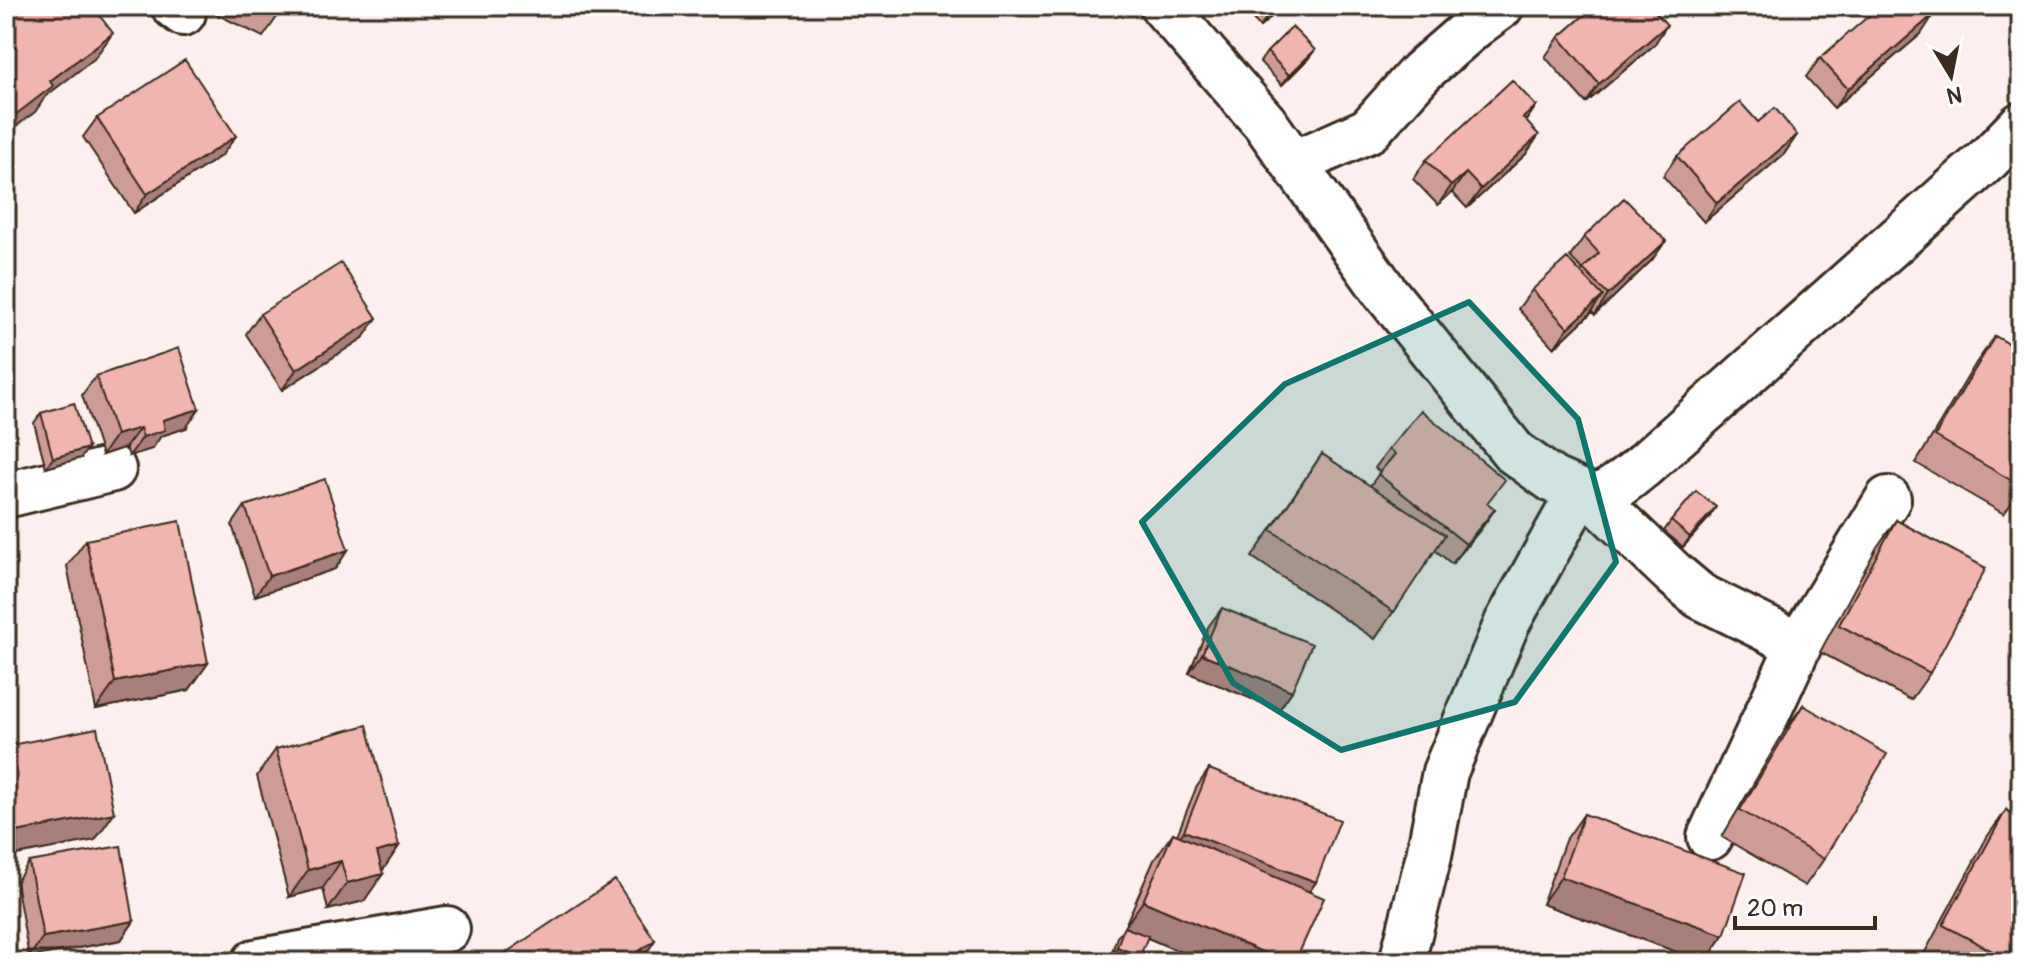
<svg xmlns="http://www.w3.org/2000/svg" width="2027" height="968" font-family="Pangolin,sans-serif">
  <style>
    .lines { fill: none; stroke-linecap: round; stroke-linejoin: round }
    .minor-casing { stroke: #3b2a1e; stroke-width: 50 }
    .minor { stroke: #fff; stroke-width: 44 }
    .wall { fill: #ce9c96; stroke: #3b2a1e; stroke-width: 2 }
    .shaded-wall { fill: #a87f7a; stroke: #3b2a1e; stroke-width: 2 }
    .building { fill: #f0b5ae; stroke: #3b2a1e; stroke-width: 2 }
    .marked { fill: #0f766e; fill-opacity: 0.2; stroke: #0f766e; stroke-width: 6; stroke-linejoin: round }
  </style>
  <rect width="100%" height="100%" fill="#fcf0ef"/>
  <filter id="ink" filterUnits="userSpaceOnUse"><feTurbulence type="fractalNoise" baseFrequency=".0125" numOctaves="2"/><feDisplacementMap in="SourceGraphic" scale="16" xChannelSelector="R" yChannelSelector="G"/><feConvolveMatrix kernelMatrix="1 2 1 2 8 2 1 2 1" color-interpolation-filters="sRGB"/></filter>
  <g filter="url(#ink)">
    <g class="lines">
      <g class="minor-casing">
        <path id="minor" d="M174 6 183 13
          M1163 6 1265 123 1385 292 1514 452 1553 480 1594 498 1675 575 1700 596 1799 645
          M1295 163 1369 130 1421 72 1474 26 1501 6
          M1568 491C1595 510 1621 483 1643 466L1989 158 2021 125
          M6 495 113 469
          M1710 837 1799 645 1888 499
          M255 962 447 929
          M1402 962 1429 855 1445 772 1507 623 1577 497"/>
      </g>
      <use href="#minor" class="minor"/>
    </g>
    <path class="wall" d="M200 6H282L277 17 263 37Z
      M1241 6H1283L1260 27Z
      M1595 6H1659L1655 11 1654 45 1586 103 1545 57 1559 37Z
      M1921 34 1834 108 1806 77 1820 58Z
      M1315 50 1307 60 1282 85 1260 62 1267 52Z
      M1536 106 1526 121V154L1467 208 1452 192 1438 205 1413 179 1426 160Z
      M97 118 222 155 134 213 83 137Z
      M1758 122 1797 135 1784 154 1704 222 1663 176 1677 156Z
      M1584 237 1652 260 1595 315 1592 312 1554 348 1518 309 1532 290 1581 272 1583 270 1570 257Z
      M260 314 363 338 282 390 246 334Z
      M1995 336 2021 351V489L2004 514 1916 463 1976 363Z
      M96 376 186 428 161 436 152 449 129 456 126 447 102 455 82 395Z
      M41 413 81 458 46 468 34 423Z
      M1389 449 1488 504 1495 509 1481 529 1452 564 1435 550 1375 639 1252 557 1322 454 1370 486 1380 472 1375 468Z
      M245 506 348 550 335 569 255 596 232 525Z
      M1709 518 1683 547 1664 531 1671 521Z
      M1896 520 1930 673 1911 700 1820 652 1877 547Z
      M86 540 208 663 189 690 96 709 67 566Z
      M1222 608 1292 691 1279 710 1189 673 1208 627Z
      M1803 705 1824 859 1805 886 1722 837 1784 732Z
      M276 749 399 846 382 871 364 901 328 910 323 888 289 897 257 776Z
      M1209 769 1316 882 1309 892 1295 962H1204L1148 938 1110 957 1117 937 1124 928 1154 860 1173 833 1177 835 1196 788Z
      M2006 810 2021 962H1943L1925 952 1987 837Z
      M1584 814 1724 935 1705 962 1542 904 1565 841Z
      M29 862 134 921 121 940 29 957 16 882Z
      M655 940 642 960 638 962H498L504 954Z"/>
    <path class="shaded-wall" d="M1275 6H1283L1260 27 1273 7Z
      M1934 14 1921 34 1834 108 1848 89Z
      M1667 25 1654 45 1586 103 1599 84Z
      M113 33 94 59 46 96 35 112 6 134V122L50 81Z
      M1315 50 1307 60 1282 85 1289 75Z
      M1536 106 1523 125V118Z
      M1539 135 1526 154 1467 208 1481 189Z
      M1797 135 1784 154 1704 222 1717 203Z
      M236 136 222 155 134 213 147 194Z
      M1466 173 1452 192 1438 205 1451 186Z
      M1666 241 1652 260 1595 315 1608 295Z
      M1603 296 1589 315 1554 348 1568 328Z
      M377 318 363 338 282 390 296 370Z
      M199 409 186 428 161 436 152 449 129 456 143 437 163 420Z
      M140 428 126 447 102 455 116 435Z
      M88 448 81 458 46 468 53 458Z
      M1716 507 1709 518 1683 547 1690 537Z
      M1495 509 1481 529 1452 564 1466 544Z
      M348 550 335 569 255 596 269 576Z
      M1202 654 1292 691 1279 710 1189 673Z
      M208 663 189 690 96 709 115 682Z
      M114 813 95 840 6 857V834Z
      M1184 831 1316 882 1302 902 1170 851Z
      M399 846 381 873 377 852Z
      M341 861 323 888 289 897 308 870Z
      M383 874 364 901 328 910 347 883Z
      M1561 877 1724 935 1705 962 1542 904Z
      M1143 901 1286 962H1204L1124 928Z
      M134 921 121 940 29 957 43 937Z
      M655 940 642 960 638 962H623Z
      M1117 947 1140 956 1136 962H1123L1110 957Z"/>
    <path class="building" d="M25 6H92L113 33 50 81 53 86 6 122V21Z
      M253 6H282L277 17Z
      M1595 6H1652L1651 7 1667 25 1599 84 1559 37Z
      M1880 6H1927L1934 14 1848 89 1820 58Z
      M1292 27 1315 50 1289 75 1267 52Z
      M185 60 236 136 147 194 97 118Z
      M1512 80 1536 106 1523 118 1539 135 1481 189 1466 173 1451 186 1426 160Z
      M1740 102 1758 122 1775 108 1797 135 1717 203 1677 156Z
      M1624 198 1666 241 1608 295 1583 269 1599 253 1584 237Z
      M1567 258 1603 296 1568 328 1532 290Z
      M341 263 377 318 296 370 260 314Z
      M1995 336 2021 351V486L1935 436Z
      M179 348 199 409 163 420 165 430 143 437 140 428 116 435 96 376Z
      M74 403 88 448 53 458 41 413Z
      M1421 410 1505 480 1487 503 1495 509 1466 544 1378 474 1395 454 1389 449Z
      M1322 454 1445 535 1394 612 1271 530Z
      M325 479 348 550 269 576 245 506Z
      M1696 491 1716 507 1690 537 1671 521Z
      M1896 520 1986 568 1930 673 1839 625Z
      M180 521 208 663 115 682 86 540Z
      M1222 608 1312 644 1292 691 1202 654Z
      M1803 705 1887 754 1824 859 1740 810Z
      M367 725 399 846 377 852 383 874 347 883 341 861 308 870 276 749Z
      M97 728 114 813 6 834V746Z
      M1209 769 1340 820 1316 882 1184 831Z
      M2006 810 2021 818V962H2013L1943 925Z
      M1584 814 1746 873 1724 935 1561 877Z
      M1173 833 1324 898 1295 962H1286L1143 901Z
      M121 846 134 921 43 937 29 862Z
      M615 880 655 940 623 962H509L504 954Z
      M1124 927 1148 936 1140 956 1117 947Z
      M1187 956 1200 962H1185Z"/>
  </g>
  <path class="marked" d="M1469 302 1578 419 1616 562 1515 702 1341 750 1233 683 1142 522 1285 384Z"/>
  <rect width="2027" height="968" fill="none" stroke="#fff" stroke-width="32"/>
  <rect x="16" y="16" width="1995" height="936" fill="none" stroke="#3b2a1e" stroke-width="3" filter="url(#ink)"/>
  <g transform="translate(1951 76) rotate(170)" stroke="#ffffff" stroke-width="6" paint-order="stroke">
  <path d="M0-6L14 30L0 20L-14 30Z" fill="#3b2a1e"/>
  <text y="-12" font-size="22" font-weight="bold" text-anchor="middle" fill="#3b2a1e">N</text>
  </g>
  <path d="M1735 916v12h140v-12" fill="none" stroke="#3b2a1e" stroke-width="4"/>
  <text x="1747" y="916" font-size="24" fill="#3b2a1e" stroke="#ffffff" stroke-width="6" paint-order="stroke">20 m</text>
</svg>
